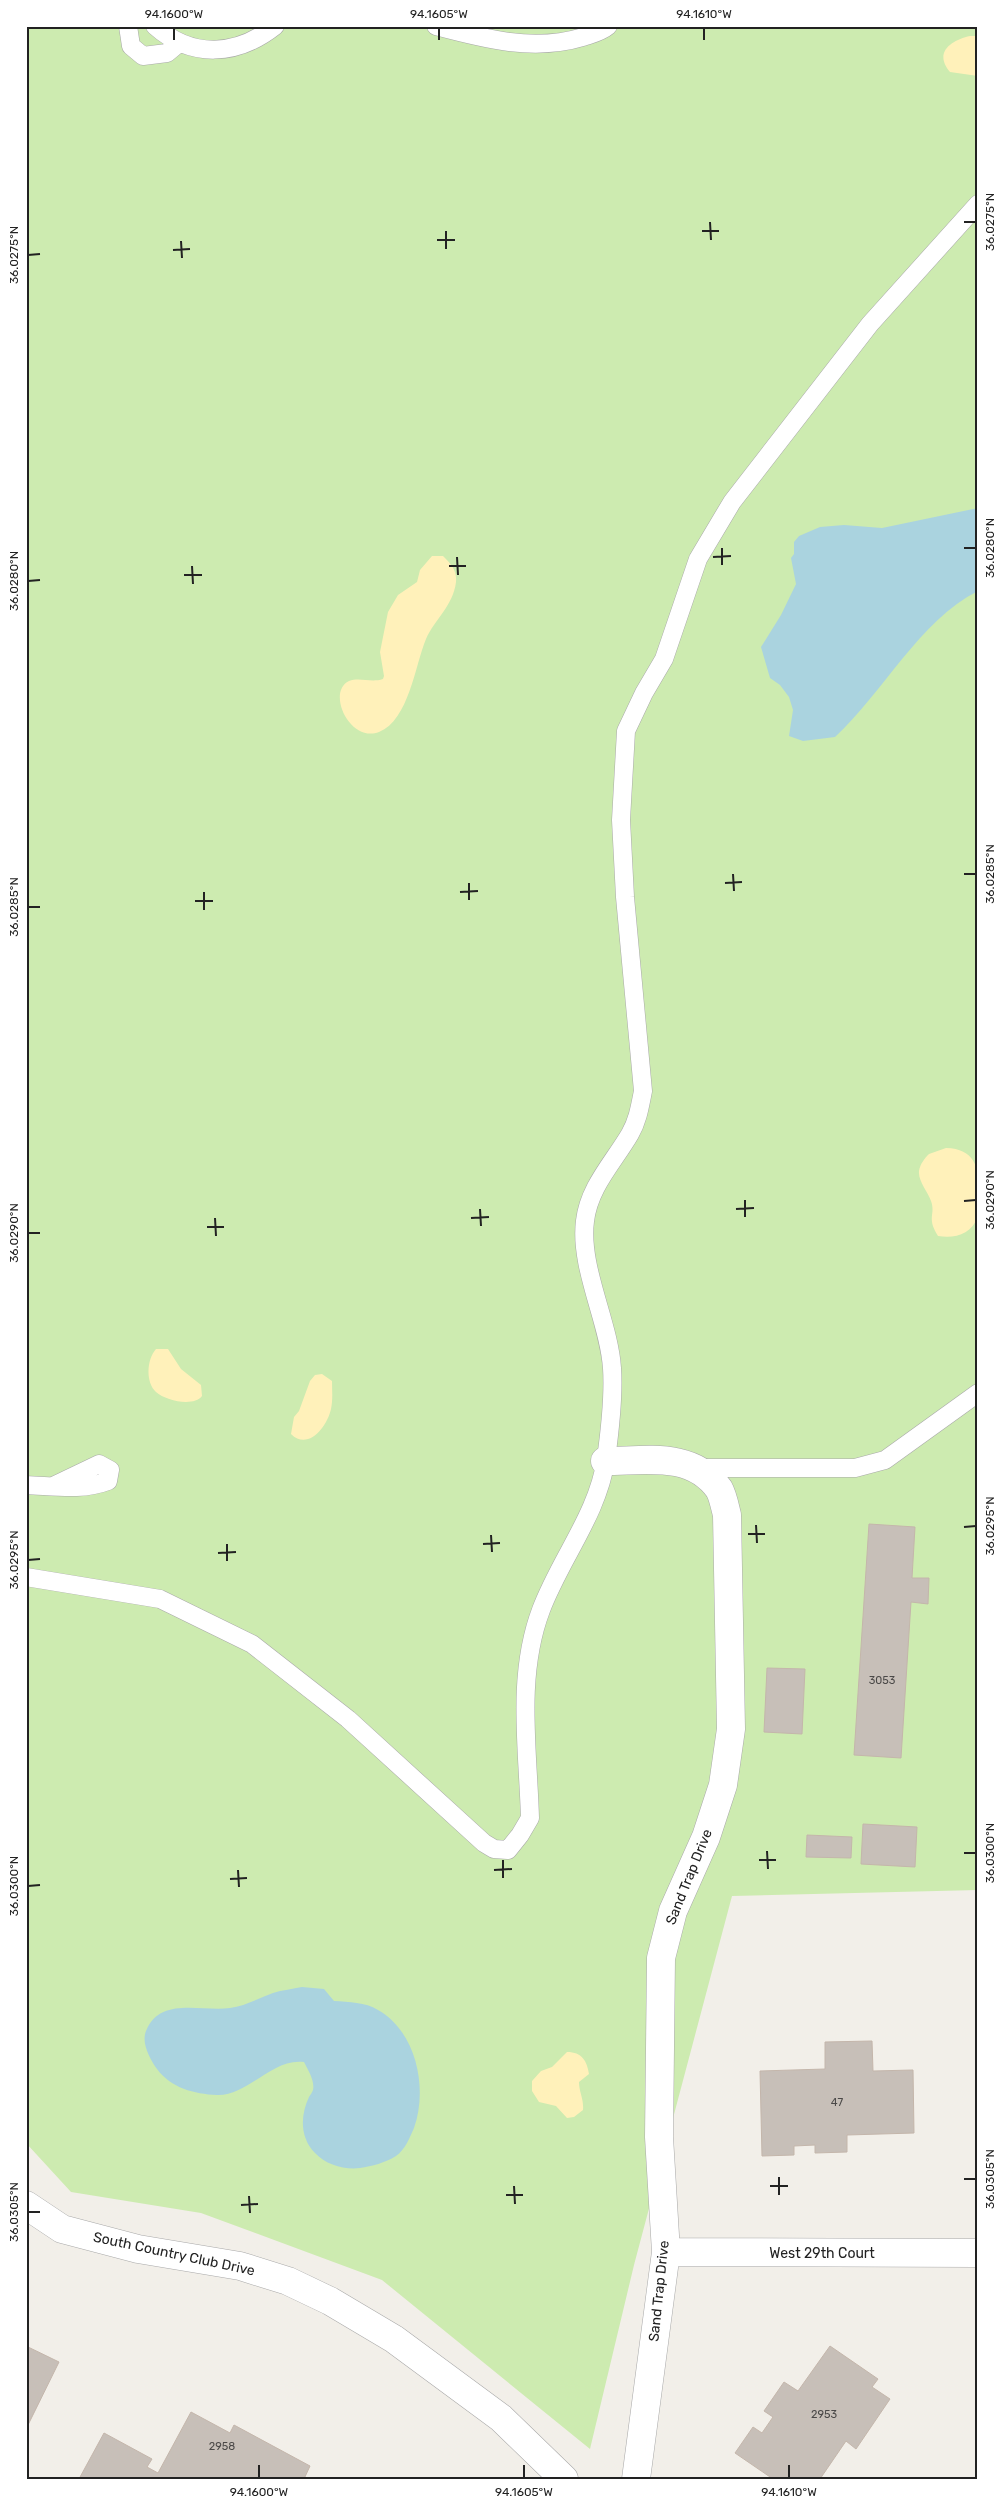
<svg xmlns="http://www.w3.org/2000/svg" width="1004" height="2505" font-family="Rubik,sans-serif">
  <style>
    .grass { fill: #cdebb0 }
    .sand { fill: #fff1ba }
    .water { fill: #aad3df }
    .building { fill: #c7bfb8; stroke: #c4b6ab }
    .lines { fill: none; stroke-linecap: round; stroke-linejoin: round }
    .lane-casing { stroke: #a9a9a9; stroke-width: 19 }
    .street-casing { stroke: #a9a9a9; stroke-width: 29 }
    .lane { stroke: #fff; stroke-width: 18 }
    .street { stroke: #fff; stroke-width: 28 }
    .ticks { fill: none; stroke: #222; stroke-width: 2 }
    .labels { text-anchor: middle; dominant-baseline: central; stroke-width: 4.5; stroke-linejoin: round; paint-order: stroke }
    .number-label { font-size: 11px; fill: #4b4948 }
    .street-label { font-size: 14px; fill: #222; stroke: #fff }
    .neatline { fill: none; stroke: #222; stroke-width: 2 }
    .ticks-label { font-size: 12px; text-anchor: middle; fill: #222 }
  </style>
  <rect width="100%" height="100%" fill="#f2efe9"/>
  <path class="grass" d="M26 26H978V1890L732 1896 634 2265 590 2449 382 2280 201 2213 71 2192 26 2143Z"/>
  <path class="sand" d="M970 36H978V76L950 72C933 52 952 40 970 36Z
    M432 556H443C451 564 457 570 456 582 453 606 435 619 426 639 415 665 409 720 379 732 350 743 326 692 349 681 360 677 371 683 383 679L384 676 380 652 388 612 398 595 417 582 420 570Z
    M946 1148C987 1149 978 1187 978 1217 971 1234 955 1239 938 1236 926 1217 936 1215 931 1201 928 1192 918 1181 919 1171 920 1164 925 1158 929 1154Z
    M156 1349H168L181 1369 201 1385 202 1396C194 1407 166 1401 156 1392 145 1382 147 1359 156 1349Z
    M322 1374 332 1381C332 1390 333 1400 331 1409 327 1427 308 1451 291 1434L294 1417 299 1411 310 1381 315 1375Z
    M567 2052C582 2052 587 2061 589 2074L579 2082C579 2092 584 2099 583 2110L574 2117 567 2118 556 2106 539 2102 532 2091V2081L541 2071 552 2067Z"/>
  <path class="water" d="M978 508V591C919 621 883 693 835 737L803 741 789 736 793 710 789 697 780 685 770 678 761 647 781 615 796 584 791 558 794 554V542L799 536 820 527 844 525 882 528Z
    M302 1987 324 1989 334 2001C349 2002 365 2002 378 2010 417 2032 428 2089 414 2128 410 2137 405 2150 396 2156 385 2163 372 2166 360 2168 345 2170 326 2165 315 2153 300 2138 300 2116 309 2097 310 2095 312 2093 313 2090 315 2081 308 2070 304 2062 271 2058 249 2096 217 2095 194 2094 171 2088 157 2069 150 2059 141 2043 146 2031 160 1996 201 2012 230 2008 245 2006 259 1998 273 1993 282 1990 293 1989 302 1987Z"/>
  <path class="building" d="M869 1524 915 1527 912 1578H929L928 1604 911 1602 901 1758 854 1755Z
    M767 1668 805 1669 802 1734 764 1732Z
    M863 1824 917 1827 915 1867 861 1864Z
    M807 1835 852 1837 851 1858 806 1857Z
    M872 2041 873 2071 913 2070 914 2133 847 2135V2152L815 2153V2145L794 2146V2155L762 2156 760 2071 825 2069V2042Z
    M26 2346 59 2362 26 2429Z
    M830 2346 878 2379 872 2387 890 2399 856 2449 846 2441 820 2479H773L735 2453 753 2427 762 2433 773 2417 764 2411 784 2382 798 2391Z
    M191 2412 230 2433 234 2425 310 2466 304 2479H79L104 2433 152 2459 147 2467 158 2473Z"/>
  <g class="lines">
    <g class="lane-casing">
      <path id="lane" d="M128 26 131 46 143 56 167 53 179 43
        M155 26C192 59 237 56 275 26
        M436 26C485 39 534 52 583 37 592 34 601 32 608 26
        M699 1468H855L885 1460 978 1393
        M26 1485C54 1486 82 1491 108 1481L110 1470 99 1464 53 1486
        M26 1577 160 1599 252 1644 348 1719 484 1843 494 1849 508 1850 520 1835 530 1818C528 1749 516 1676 541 1610 560 1559 598 1514 606 1459 610 1430 614 1397 612 1368 609 1322 579 1267 585 1221 589 1187 613 1163 630 1134 638 1120 640 1106 643 1091L625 897 621 820 626 731 644 693 664 659 698 559 732 502 870 324 978 204"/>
    </g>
    <g class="street-casing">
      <path id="street" d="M605 1461C646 1461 692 1451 719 1489 723 1496 725 1507 727 1515L731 1729 723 1785 706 1837 673 1911 661 1958 659 2137 666 2252 636 2479
        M26 2205 62 2229 138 2249 240 2266 288 2281 330 2301 394 2339 501 2418 564 2479
        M666 2252 978 2253"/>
    </g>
    <use href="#lane" class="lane"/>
    <use href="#street" class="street"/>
  </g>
  <path class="ticks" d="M174 28V40M439 28V40M704 28V40M710 222 711 240M964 222H976M446 231V249M702 231H719M437 240H455M181 241 182 258M173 250 190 249M28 255 40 254M722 548V565M964 548H976M457 557 458 575M713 557 731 556M192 566 193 584M449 566H466M184 575H202M28 581 40 580M733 874 734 891M964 874H976M469 883V900M725 883 742 882M204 892V910M460 892 478 891M195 901H213M28 907H40M745 1200V1217M964 1201 976 1200M480 1209 481 1226M736 1209 754 1208M215 1218 216 1236M471 1218 489 1217M207 1227H224M28 1233H40M756 1525 757 1543M964 1527 976 1526M748 1534H765M491 1535 492 1552M227 1544V1561M483 1544 500 1543M218 1553 236 1552M28 1560 40 1559M767 1851 768 1869M964 1853H976M503 1860V1878M759 1860H776M238 1870 239 1887M494 1870 512 1869M230 1879 247 1878M28 1886 40 1885M779 2177V2195M964 2179H976M514 2186 515 2204M770 2186H788M506 2195H523M249 2196 250 2213M241 2205 258 2204M28 2212H40M259 2465V2478M524 2465V2478M789 2465V2478"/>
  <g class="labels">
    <g class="number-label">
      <text x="882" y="1680">3053</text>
      <text x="837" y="2102">47</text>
      <text x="824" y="2414">2953</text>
      <text x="222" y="2446">2958</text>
    </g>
    <g class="street-label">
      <text transform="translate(689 1877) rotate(-68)">Sand Trap Drive</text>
      <text x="822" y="2253">West 29th Court</text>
      <text transform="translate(174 2254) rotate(12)">South Country Club Drive</text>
      <text transform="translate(659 2291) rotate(-84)">Sand Trap Drive</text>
    </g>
  </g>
  <rect width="1004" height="2505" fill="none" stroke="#ffffff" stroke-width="55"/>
  <rect x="28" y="28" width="948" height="2450" class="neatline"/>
  <g class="ticks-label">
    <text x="174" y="18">94.1600°W</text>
    <text x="439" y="18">94.1605°W</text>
    <text x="704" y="18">94.1610°W</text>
    <text transform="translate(990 222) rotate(-90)" y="4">36.0275°N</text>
    <text transform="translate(14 255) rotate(-90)" y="4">36.0275°N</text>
    <text transform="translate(990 548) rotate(-90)" y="4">36.0280°N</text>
    <text transform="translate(14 581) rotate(-90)" y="4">36.0280°N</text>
    <text transform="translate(990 874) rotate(-90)" y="4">36.0285°N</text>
    <text transform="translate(14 907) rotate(-90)" y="4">36.0285°N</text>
    <text transform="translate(990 1200) rotate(-90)" y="4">36.0290°N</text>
    <text transform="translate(14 1233) rotate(-90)" y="4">36.0290°N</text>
    <text transform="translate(990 1526) rotate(-90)" y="4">36.0295°N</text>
    <text transform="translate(14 1560) rotate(-90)" y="4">36.0295°N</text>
    <text transform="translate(990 1853) rotate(-90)" y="4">36.0300°N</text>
    <text transform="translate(14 1886) rotate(-90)" y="4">36.0300°N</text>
    <text transform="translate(990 2179) rotate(-90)" y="4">36.0305°N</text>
    <text transform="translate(14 2212) rotate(-90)" y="4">36.0305°N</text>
    <text x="259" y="2496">94.1600°W</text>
    <text x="524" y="2496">94.1605°W</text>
    <text x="789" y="2496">94.1610°W</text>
  </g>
</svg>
